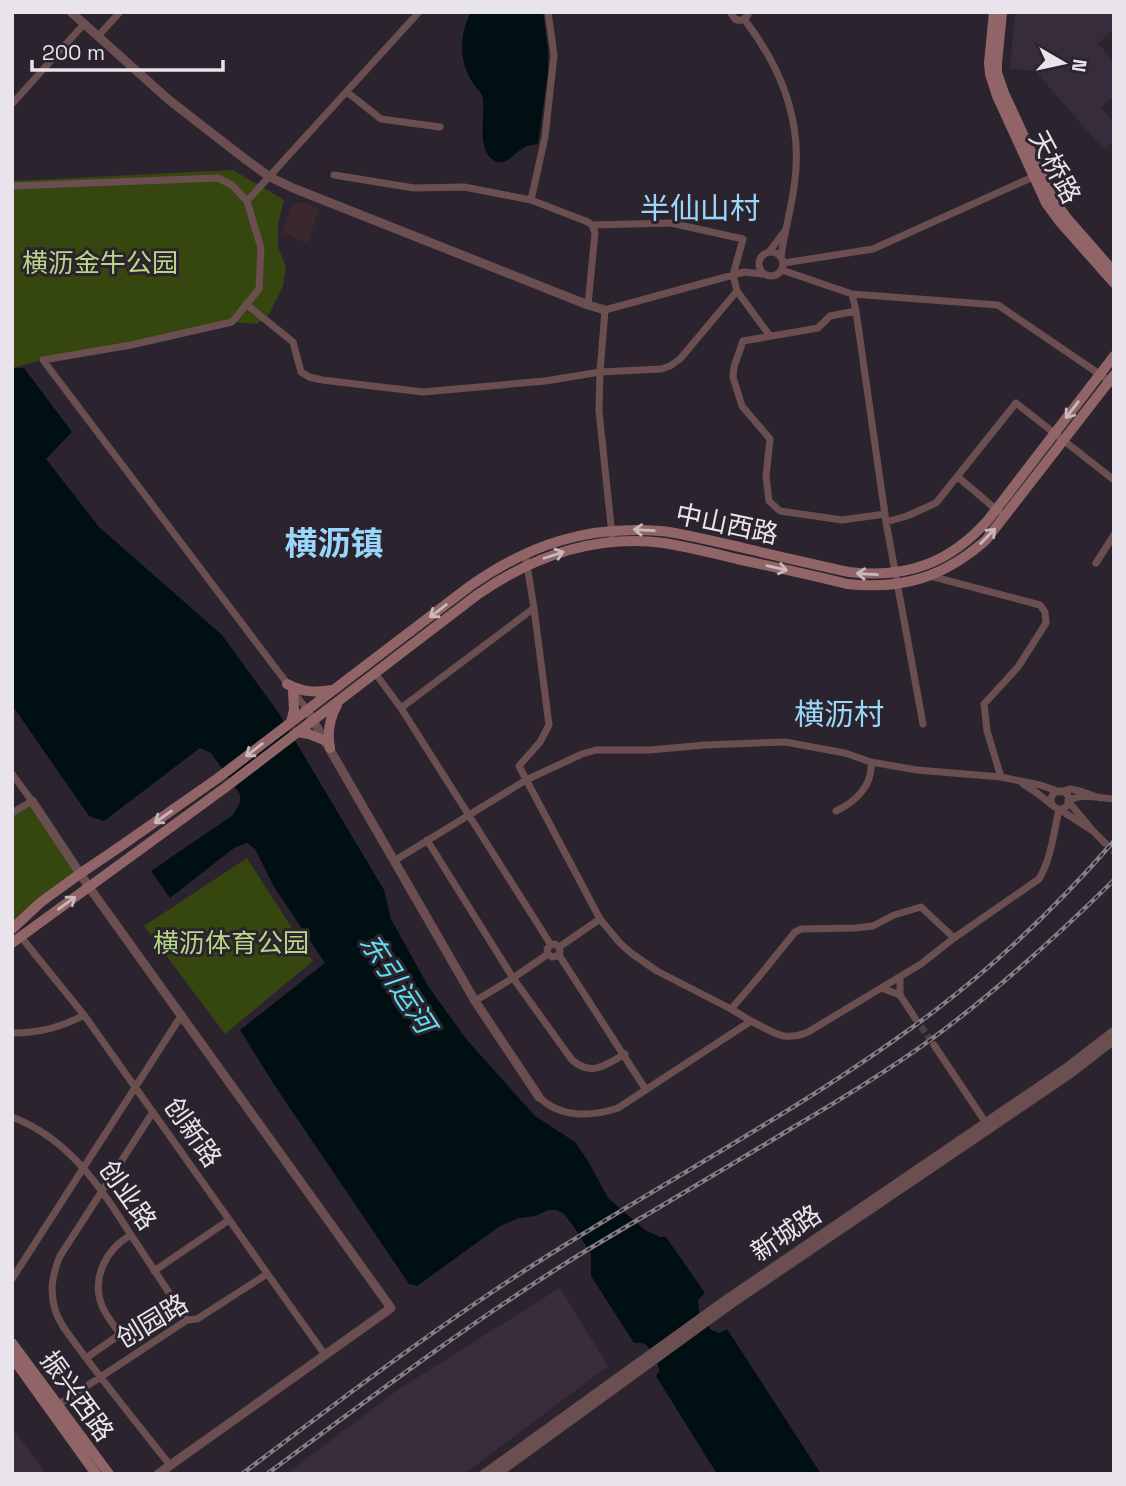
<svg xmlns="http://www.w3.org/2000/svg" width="1126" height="1486" font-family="'Space Grotesk','Noto Sans SC',sans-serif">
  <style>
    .built { fill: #362c3b }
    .industrial { fill: #3a2d3b }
    .education { fill: #3b282e }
    .green { fill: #35460f }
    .water { fill: #000f12 }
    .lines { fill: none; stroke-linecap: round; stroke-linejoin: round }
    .minor-tunnel { stroke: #48414a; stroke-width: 7; stroke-dasharray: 7 3.5; stroke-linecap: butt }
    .minor { stroke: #6b4f50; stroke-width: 7 }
    .tertiary { stroke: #6b4f50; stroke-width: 9 }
    .secondary { stroke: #916567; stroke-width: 10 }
    .rail-casing { stroke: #857f87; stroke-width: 4.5 }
    .rail { stroke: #2b242e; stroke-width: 2; stroke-dasharray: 5; stroke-linecap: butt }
    .oneway { stroke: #cab8bd }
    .labels { text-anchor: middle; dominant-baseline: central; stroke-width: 6; stroke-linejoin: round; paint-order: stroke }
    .street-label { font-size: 26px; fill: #e9e4eb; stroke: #2b242e }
    .park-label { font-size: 26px; fill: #b8d784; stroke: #2b242e }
    .water-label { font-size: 28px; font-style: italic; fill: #5fe0ee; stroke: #2b242e }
    .quarter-label { font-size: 30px; fill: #99d6fa; stroke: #2b242e }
    .district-label { font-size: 33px; font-weight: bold; fill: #99d6fa; stroke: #2b242e }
  </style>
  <rect width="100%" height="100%" fill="#2b242e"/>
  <path class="built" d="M1015 12H1114V29L1098 43 1114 62V96L1101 107 1114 122V141L1104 150 1035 71 1010 69Z"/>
  <path class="industrial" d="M560 1288 608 1366 464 1474H286L399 1389Z
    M12 1428 46 1474H12Z"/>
  <path class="education" d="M301 202 319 208 308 243 282 232 292 204Z"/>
  <path class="green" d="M233 170 284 200 278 224V247L286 267 283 286 270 313 257 324 232 322 43 360 12 368V181Z
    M32 801 81 873 12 929V813Z
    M247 858 313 961 225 1034 144 926Z"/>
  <path class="water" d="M471 12H543L548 50V72L538 144C533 145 528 145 523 148 513 154 507 166 495 161 476 153 485 114 483 99 482 92 475 87 471 80 459 59 459 34 471 12Z
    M12 368H24L72 432 46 459 99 527 222 635 278 712 384 890 391 919 428 986 467 1040 535 1116 575 1142 588 1161 608 1198 645 1230 660 1237H666L705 1293 698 1300 699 1312 711 1330 720 1333 727 1329 821 1474H717L656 1376 659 1371C659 1364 652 1350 646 1345 642 1342 639 1342 634 1343L591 1276V1254L572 1224 563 1213 556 1210H548L536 1216 519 1218 500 1226 417 1286 409 1284 275 1086 240 1030 325 963 274 887 255 849 247 843 234 848 170 898 151 871 233 815 240 802V794L211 753 200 748 104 821 89 816 12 705Z"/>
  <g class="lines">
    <path class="minor-tunnel" d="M1105 843 1114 852
      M915 1018 934 1045"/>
    <path class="minor" d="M730 12 735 19C741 22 747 19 749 12
      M744 19C782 68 804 124 794 187 791 211 784 233 781 257
      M98 36 120 12
      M347 92 381 119 440 127
      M12 104 84 24
      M334 175 414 188 464 187 531 200 588 222 592 225 595 233 588 305
      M12 186 218 178 232 185 247 201 261 248 259 289 232 322 131 345 43 360 308 711
      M531 200 545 137 554 55 548 12
      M247 201 419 12
      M759 264a12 12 0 1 1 24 0a12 12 0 1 1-24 0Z
      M769 252 784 232
      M784 263 873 249 1035 176
      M782 270 852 294 998 305 1114 384
      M737 291 770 336
      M852 294 856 311 886 522 923 724
      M246 304 293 342 301 372 309 377 322 380 423 392 545 381 600 372 661 369 670 366 680 359 737 291 733 275 743 239 671 223 592 225
      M856 311 830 316 818 328 743 341 734 367 733 377 742 406 770 439 766 476 769 501 780 511 842 520 885 514
      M958 477 999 512
      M886 522 907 516 936 503 1016 403 1114 480
      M612 535 599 411 600 372 605 310 744 272 763 274
      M525 553 534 608 549 725 540 742 519 766 600 919 619 942 631 953 657 971 731 1009
      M1096 563 1114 535
      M930 576 1040 605 1045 612 1046 623 1018 667 984 704 987 731 1001 777
      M375 673 401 708 551 945 555 944 559 947 560 952 557 956 552 957 548 954 547 949 551 945
      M401 708 534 608
      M12 774 32 801 12 813
      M1023 784 1037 793 1052 805
      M1051 800a9 9 0 1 1 18 0a9 9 0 1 1-18 0Z
      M836 811C855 802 873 786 871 762
      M427 840 513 978 572 1060C592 1077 606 1065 625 1054
      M1105 843 1093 831 1068 801C1081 793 1099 798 1114 799
      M394 861 526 780 582 754 596 750H650L705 745 785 742 845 753 871 762 917 770 1001 777 1040 785 1060 792 1070 789 1080 791 1100 798
      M21 937 84 1015 325 1355
      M559 947 600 919
      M559 955 646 1090
      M881 988 900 995V977
      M900 995 915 1018
      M475 1001 513 978 548 954
      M751 1021 731 1009 757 979 795 932 801 929 855 928 873 926 894 915 921 907 954 938
      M12 1033C39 1033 61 1028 84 1015
      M934 1045 986 1123
      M539 1097C560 1118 591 1117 618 1108L751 1021C772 1031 783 1043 808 1032L921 964 954 938 1039 879C1051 859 1054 832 1059 809L1093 831
      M153 1112 60 1256C53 1273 49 1290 55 1309 59 1324 71 1337 80 1350 109 1389 140 1427 170 1465
      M12 1117C70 1139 101 1188 133 1238 151 1265 169 1293 187 1320
      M154 1271 229 1220
      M12 1279 181 1016
      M120 1334C114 1325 106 1316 102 1306 91 1278 106 1249 131 1235
      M86 1358 148 1315
      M58 1405 187 1320 197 1319 267 1274"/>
    <path class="tertiary" d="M71 12 169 100 245 159 270 177 293 188 588 305 605 310
      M310 715 475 1001 539 1097
      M32 801 89 887 391 1308 158 1474
      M484 1474 727 1299 1066 1068 1114 1031
      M497 1474 731 1304 1070 1074 1114 1040"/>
    <path class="secondary" d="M994 12 989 63 990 74 997 96 1046 203 1060 222 1114 283
      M1002 12 997 63V73L1004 93 1053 199 1066 217 1114 272
      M287 684C302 692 315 693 332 690
      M291 722 294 710 293 691
      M297 732 309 734 326 741
      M330 748C327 732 329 719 337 705
      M12 929 41 902 81 873 118 848 218 778 470 586C530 544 588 525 661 531 688 534 714 542 740 547 776 556 813 564 849 572 906 579 950 563 988 520L1114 356
      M12 943 226 787 477 595C533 556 594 534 664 543 688 547 713 553 737 559 774 567 811 575 847 584 903 590 944 577 986 540L1114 375
      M12 1343 109 1474
      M12 1357 96 1474"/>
    <g class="rail-casing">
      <path id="rail" d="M242 1474C348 1394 453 1314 565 1245 690 1167 820 1098 937 1009 1001 960 1061 902 1114 841
        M267 1474C367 1400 468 1324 574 1258 647 1214 720 1172 792 1128 838 1101 883 1074 926 1043 994 994 1055 938 1114 880"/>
    </g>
    <use href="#rail" class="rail"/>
  </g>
  <defs><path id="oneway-shaft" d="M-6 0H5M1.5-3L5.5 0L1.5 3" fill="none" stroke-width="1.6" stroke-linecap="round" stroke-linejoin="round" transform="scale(1.75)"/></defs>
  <g class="oneway">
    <use href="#oneway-shaft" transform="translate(1072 410) rotate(127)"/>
    <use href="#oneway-shaft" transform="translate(644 530) rotate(-177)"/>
    <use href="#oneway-shaft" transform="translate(988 536) rotate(-46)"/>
    <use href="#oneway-shaft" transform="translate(554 555) rotate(-18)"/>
    <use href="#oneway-shaft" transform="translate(777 568) rotate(13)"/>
    <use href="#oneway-shaft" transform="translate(867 574) rotate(-177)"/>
    <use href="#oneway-shaft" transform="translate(438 611) rotate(143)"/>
    <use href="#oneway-shaft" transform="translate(254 750) rotate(143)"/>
    <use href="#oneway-shaft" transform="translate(163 817) rotate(145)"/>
    <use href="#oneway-shaft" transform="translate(67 903) rotate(-36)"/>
  </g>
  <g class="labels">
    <g class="street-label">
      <text transform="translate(1055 167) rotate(62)">天桥路</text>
      <text transform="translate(727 524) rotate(12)">中山西路</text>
      <text transform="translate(193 1132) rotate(55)">创新路</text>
      <text transform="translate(128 1195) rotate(55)">创业路</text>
      <text transform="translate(786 1233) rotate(-34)">新城路</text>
      <text transform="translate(152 1321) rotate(-31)">创园路</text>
      <text transform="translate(77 1396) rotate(54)">振兴西路</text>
    </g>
    <g class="park-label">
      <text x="100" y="263">横沥金牛公园</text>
      <text x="231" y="943">横沥体育公园</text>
    </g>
    <g class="water-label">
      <text transform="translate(398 983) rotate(57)">东引运河</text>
    </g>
    <g class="quarter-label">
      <text x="700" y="208">半仙山村</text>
      <text x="839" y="714">横沥村</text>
    </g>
    <g class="district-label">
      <text x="334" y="544">横沥镇</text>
    </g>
  </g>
  <rect width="1126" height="1486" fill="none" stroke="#e9e4eb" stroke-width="28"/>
  <g transform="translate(1063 63) rotate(99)" stroke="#2b242e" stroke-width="5" paint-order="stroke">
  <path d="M0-5L12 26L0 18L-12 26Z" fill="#e9e4eb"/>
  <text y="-10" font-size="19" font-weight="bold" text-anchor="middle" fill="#e9e4eb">N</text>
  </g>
  <path d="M32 60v10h191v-10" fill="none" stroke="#e9e4eb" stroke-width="3.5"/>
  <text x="42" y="60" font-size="21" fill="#e9e4eb" stroke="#2b242e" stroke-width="5" paint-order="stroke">200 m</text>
</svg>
